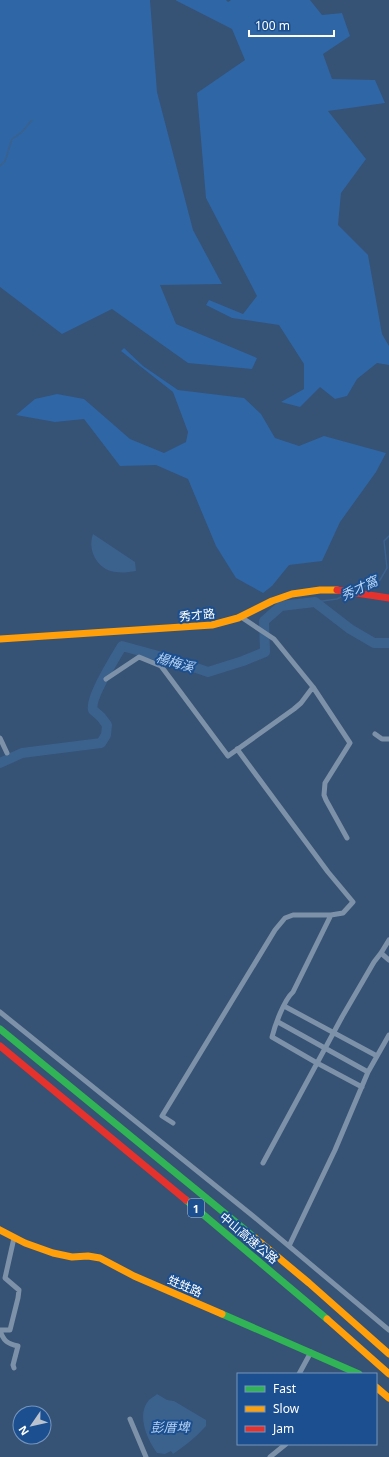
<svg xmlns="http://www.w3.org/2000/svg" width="389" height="1457" font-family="'Noto Sans','Noto Sans TC',sans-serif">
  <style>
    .green { fill: #2f66a5 }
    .water { fill: #3b618d }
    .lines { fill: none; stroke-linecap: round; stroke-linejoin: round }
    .stream { stroke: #3b618d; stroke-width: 1.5 }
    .river { stroke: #3b618d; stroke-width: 10 }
    .street { stroke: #7d92a8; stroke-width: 5 }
    .fast { stroke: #30b455; stroke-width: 7 }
    .slow { stroke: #ff9f0a; stroke-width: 7 }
    .jam { stroke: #e5322d; stroke-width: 7 }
    .labels { text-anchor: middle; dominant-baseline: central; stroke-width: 4; stroke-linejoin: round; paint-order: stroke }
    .shield { fill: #1b4f8f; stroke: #bbcadd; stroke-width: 1 }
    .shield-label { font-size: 11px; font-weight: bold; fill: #fff }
    .street-label { font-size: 12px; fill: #fff; stroke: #1b4f8f }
    .water-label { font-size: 13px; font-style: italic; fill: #b5d3f5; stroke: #1b4f8f }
  </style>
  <rect width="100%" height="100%" fill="#365274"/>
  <path class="green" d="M0 0H150L157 92 193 230 222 284 160 285 176 324 257 358 252 369 188 363 112 309 62 334 0 287Z
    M175 0H226L228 2 231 0H310L322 15 342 13 350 36 323 54 332 79 375 80 385 103 328 111 366 159 341 193 338 225 368 255 382 334 389 346V365L377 363 357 379 347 396 335 399 320 387 300 407 281 402 304 389V364L279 325 232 318 206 305 209 300 243 314 257 296 206 198 197 93 245 60 232 29Z
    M124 348 143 366 178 390 244 398 261 414 275 438 299 446 324 436 386 453 376 472 340 522 322 561 289 565 272 586 263 593 236 578 216 546 188 479 156 465 120 466 84 419 55 422 16 415 35 399 57 394 84 399 130 439 164 453 186 442 188 432 173 392 121 351Z"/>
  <path class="water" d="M93 534 135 562 136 571C120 574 104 574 95 558 91 550 90 543 93 534Z
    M157 1394 167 1400 174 1401 206 1420V1426C196 1437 185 1446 173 1454L171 1451 165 1454 157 1453C147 1439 136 1415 149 1400 151 1398 155 1396 157 1394Z"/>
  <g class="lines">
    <path class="stream" d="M0 166 5 161 12 139 22 132 32 120
      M358 589 380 580 387 568 384 541 389 536
      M315 602 337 599 347 594"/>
    <path class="river" d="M0 763 22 753 101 743 106 735 107 725 101 717 93 710C89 699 115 658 122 646L173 660 208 672 243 661 265 652 264 621 281 606 315 602 350 629 374 643H389"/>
    <path class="street" d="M241 617 274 639 313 687 350 743 325 783 324 795 326 800 347 838
      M106 679 139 657 161 666 228 756 294 709 301 703 313 687
      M375 734 382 739H389
      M0 738 7 753
      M331 915 293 992C284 1000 275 1025 272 1037L317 1063 362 1087
      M381 953 389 960
      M284 1006 377 1056
      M0 1012 253 1216 389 1330
      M278 1022 368 1072
      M173 1123 162 1116 275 930 285 918 293 915H331L343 913 353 902 328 872 237 749
      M263 1163 342 1017 374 962 381 953 389 940
      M14 1238 5 1278 19 1290 18 1298 10 1330H0C3 1341 8 1344 18 1346L13 1365 14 1368
      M289 1246 335 1150 368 1072 389 1035
      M299 1374 311 1352
      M130 1419 146 1457
      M270 1457 286 1444"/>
    <path class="fast" d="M0 1029 255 1238
      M186 1200 327 1319
      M222 1314 359 1374"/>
    <path class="slow" d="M0 639 212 625 238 618 272 601 292 594 320 590H337
      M0 1230 25 1243 53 1253 72 1257 88 1256 100 1258 134 1276 222 1314
      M255 1238 309 1283 389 1354
      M327 1319 389 1374
      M376 1387 389 1398"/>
    <path class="jam" d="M337 590 389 598
      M0 1046 186 1200"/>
  </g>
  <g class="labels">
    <rect class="shield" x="188" y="1199" width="16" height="18" rx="3"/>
    <g class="shield-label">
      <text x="196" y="1208">1</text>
    </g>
    <g class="street-label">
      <text transform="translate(197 615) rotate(-6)">秀才路</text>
      <text transform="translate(249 1238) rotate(40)">中山高速公路</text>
      <text transform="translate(185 1286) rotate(23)">甡甡路</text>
    </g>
    <g class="water-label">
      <text transform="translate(359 588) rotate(-25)">秀才窩</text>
      <text transform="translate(175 662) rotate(16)">楊梅溪</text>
      <text x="170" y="1427">彭厝埤</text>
    </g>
  </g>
  <rect x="237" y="1373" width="140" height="72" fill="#1b4f8f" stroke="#7695bc"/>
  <rect x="245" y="1386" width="20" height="6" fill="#30b455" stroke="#7695bc"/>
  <text x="273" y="1393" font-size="12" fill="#ffffff">Fast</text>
  <rect x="245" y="1406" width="20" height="6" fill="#ff9f0a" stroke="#7695bc"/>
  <text x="273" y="1413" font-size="12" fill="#ffffff">Slow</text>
  <rect x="245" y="1426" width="20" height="6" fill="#e5322d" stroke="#7695bc"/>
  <text x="273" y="1433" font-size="12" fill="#ffffff">Jam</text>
  <g transform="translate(32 1425) rotate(236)"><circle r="19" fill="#1b4f8f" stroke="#7695bc"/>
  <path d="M0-3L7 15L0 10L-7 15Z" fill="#b9c2ce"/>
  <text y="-6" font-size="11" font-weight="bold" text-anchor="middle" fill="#ffffff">N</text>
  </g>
  <path d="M249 30v6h85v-6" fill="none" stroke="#ffffff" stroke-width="2"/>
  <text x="255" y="30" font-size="12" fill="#ffffff" stroke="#1b4f8f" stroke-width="3" paint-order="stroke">100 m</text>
</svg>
